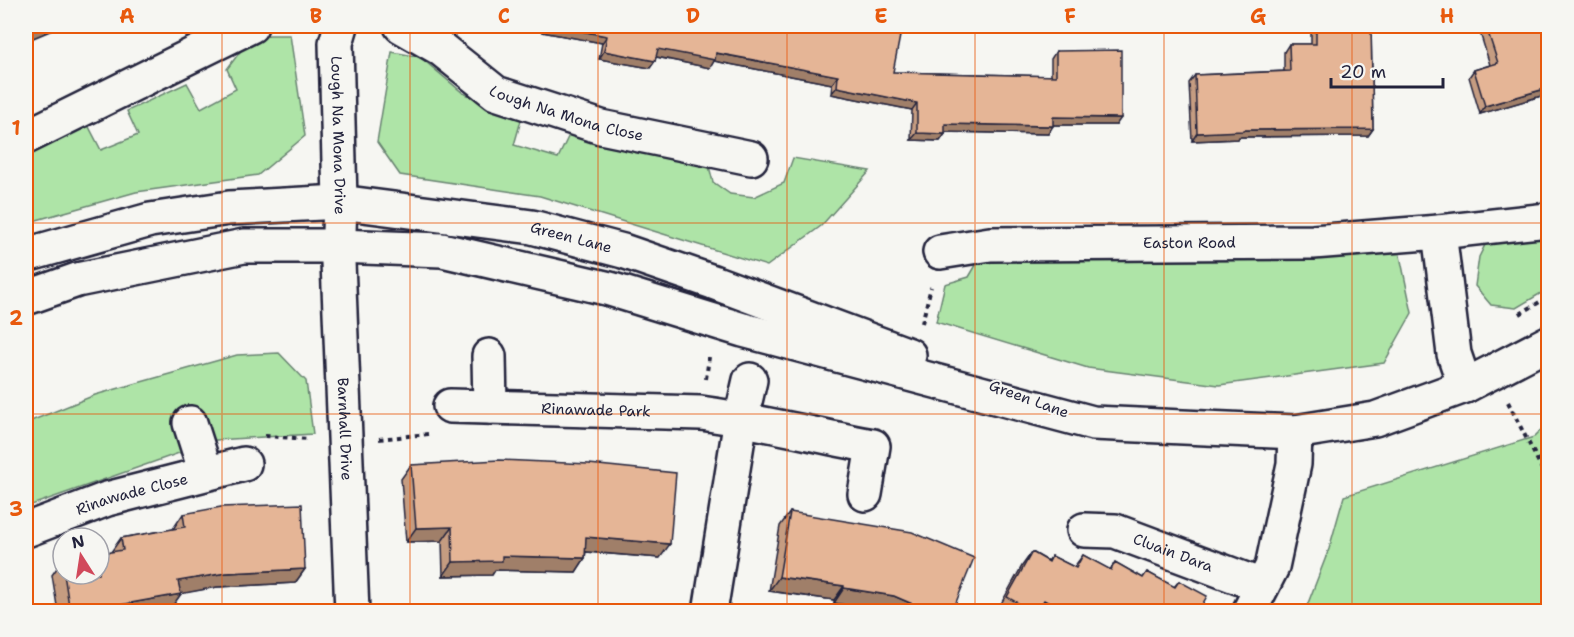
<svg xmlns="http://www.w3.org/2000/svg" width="1574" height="637" font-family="'Shantell Sans',sans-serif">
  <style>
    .green { fill: #aee4a7; stroke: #688371; stroke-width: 1.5 }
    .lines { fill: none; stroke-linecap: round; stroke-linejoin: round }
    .minor-casing { stroke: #22223b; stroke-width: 38 }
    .tertiary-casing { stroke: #22223b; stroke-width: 38 }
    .path { stroke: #22223b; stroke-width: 4; stroke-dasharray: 4.5 4.5; stroke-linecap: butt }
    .minor { stroke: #f6f6f2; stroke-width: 33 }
    .tertiary { stroke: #f6f6f2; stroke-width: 33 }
    .wall { fill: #c59c81; stroke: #22223b; stroke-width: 1.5 }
    .shaded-wall { fill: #a07f69; stroke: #22223b; stroke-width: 1.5 }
    .building { fill: #e5b596; stroke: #22223b; stroke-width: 1.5 }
    .grid { fill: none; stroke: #e8590c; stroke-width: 1.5; stroke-opacity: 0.55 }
    .labels { text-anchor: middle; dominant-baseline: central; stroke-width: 4.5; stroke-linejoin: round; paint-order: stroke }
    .street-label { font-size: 15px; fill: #22223b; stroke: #f6f6f2 }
    .neatline { fill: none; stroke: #e8590c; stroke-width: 2 }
    .grid-label { font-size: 20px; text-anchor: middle; font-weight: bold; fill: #e8590c }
  </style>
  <rect width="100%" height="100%" fill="#f6f6f2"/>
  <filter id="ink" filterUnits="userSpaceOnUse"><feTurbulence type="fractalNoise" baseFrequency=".0167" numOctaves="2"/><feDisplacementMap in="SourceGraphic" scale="12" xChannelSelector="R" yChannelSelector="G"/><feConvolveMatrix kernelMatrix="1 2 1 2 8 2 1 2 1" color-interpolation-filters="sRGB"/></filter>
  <g filter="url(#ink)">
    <path class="green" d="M269 35H290L305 136 258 175 136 192 26 223V155L88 125 101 150 138 135 127 111 187 83 201 108 236 89 227 69 242 49Z
      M392 52 420 57 463 93 522 117 514 145 558 158 570 133 709 166 713 182 730 194 754 197 784 183 793 158 870 171 821 226 767 266 540 196 400 175 377 142Z
      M1548 232V289L1516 308 1491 305 1475 286 1479 257 1487 241Z
      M1399 251 1412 313 1384 363 1219 385 1088 368 936 322 945 284 969 277 979 260Z
      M279 353 306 381 313 434 216 440 26 507V423L95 395 237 355Z
      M1548 423V611H1305L1329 549 1344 496 1534 437Z"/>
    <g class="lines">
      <g class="minor-casing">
        <g id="minor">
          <path id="s1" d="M341 26 336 43 340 202 338 262 352 612"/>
          <path id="s2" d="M401 26 441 49 496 93 601 127 751 158"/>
          <path d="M26 137 251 26"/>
          <path d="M1439 232 1454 354 1465 386"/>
          <path id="s3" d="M940 252 990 244 1313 242 1439 232 1548 220"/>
          <path d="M489 356 490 407"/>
          <path id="s4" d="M450 406 701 413C758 421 815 435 873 446L865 494"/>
          <path d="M190 423 206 473"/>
          <path id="s5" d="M26 530 107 499 244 464"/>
          <path id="s6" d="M1084 530 1115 531 1262 586"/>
          <path d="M710 612 741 419 750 380"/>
          <path d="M1249 612 1272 567 1294 464 1295 432"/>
        </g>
      </g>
      <g class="tertiary-casing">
        <g id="tertiary">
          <path id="s7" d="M26 255 150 220 229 208 340 202 532 227 623 251 713 282 909 355"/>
          <path d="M26 298 77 280 244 246H338L442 250 610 289 743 330 1093 423 1295 432 1375 419 1465 386 1548 343"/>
        </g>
      </g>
      <path class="path" d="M1520 314 1548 297
        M922 323 931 287
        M706 379 709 357
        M1508 402 1548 481
        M265 436 309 439
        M379 439 428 434"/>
      <use href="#minor" class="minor"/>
      <use href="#tertiary" class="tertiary"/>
    </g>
    <path class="wall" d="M543 26H847L893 72 1051 76V59L1056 51 1116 125H1053L1048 134 945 132V134L940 141 911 140 912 110 831 94 832 84 714 61 710 68 656 57 655 61 650 68 599 59 602 43 542 32Z
      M1311 26H1371L1373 129 1368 136 1239 137 1238 139 1192 141 1189 83 1195 75 1284 71V52L1289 44H1311Z
      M1478 26H1548V94L1480 114 1469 77 1474 70 1490 65Z
      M411 465 660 558 586 552 585 558 576 572 495 570 492 575 443 576 442 541 406 542 401 479Z
      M790 512 952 612H886L834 603V600L769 591 780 526Z
      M183 514 305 569 295 583 217 587 181 593 171 608 153 612H58L52 575 62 561 63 560V574H99L111 552 121 538 173 529Z
      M1032 552 1048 561 1052 556 1074 567 1083 555 1110 570 1115 562 1143 578 1147 572 1174 587 1179 581 1198 612 997 611 1022 566Z"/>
    <path class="shaded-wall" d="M39 26H62L26 41V31Z
      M547 26H556L607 36 602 43 542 32Z
      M658 49 716 53 838 76 832 84 714 61 710 68 652 56Z
      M604 51 655 61 650 68 599 59Z
      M837 87 917 103 912 110 831 94Z
      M1548 88V94L1480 114 1485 106Z
      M1053 117 1121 118 1116 125H1048Z
      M945 124 1053 126 1048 134 940 132Z
      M1373 129 1368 136 1239 137 1238 139 1192 141 1197 133 1243 130Z
      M917 133 945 134 940 141 911 140Z
      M452 527 442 541 406 542 416 528Z
      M586 537 670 544 660 558 576 551Z
      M502 556 585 558 576 572 495 570 492 575 443 576 453 562Z
      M305 569 295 583 217 587 169 596 178 581 226 573Z
      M779 577 844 586 834 600 769 591Z
      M844 588 894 596 931 612H886L834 603Z
      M181 594 171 608 153 612H114L119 605Z"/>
    <path class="building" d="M26 26H39L26 31Z
      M556 26H847L900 36 893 72 1056 76V51L1121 50V118L1053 117V126L945 124V134L917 133V103L837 87 838 76 716 53 715 60 658 49 655 61 604 51 607 36Z
      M1316 26H1371L1373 129 1243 130V131L1197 133 1195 75 1290 71 1289 44H1316Z
      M1486 26H1548V88L1485 106 1474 70 1498 63Z
      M499 460 589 464 676 473 670 544 586 537 585 558 502 556V561L453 562 452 527 416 528 411 465Z
      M302 504 305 569 226 573 178 581 181 594 119 605 120 612H70L64 574H99V554L123 550 121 538 185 527 183 514 221 507Z
      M790 512 912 532 974 558 952 612H931L894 596 844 588V586L779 577Z
      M1032 552 1049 562 1052 556 1076 568 1083 555 1111 570 1115 562 1143 578 1147 572 1175 587 1179 581 1207 596 1198 612H1066L1044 600 1037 612H1034L1007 597Z"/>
  </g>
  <path class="grid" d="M222 26V612M410 26V612M598 26V612M787 26V612M975 26V612M1164 26V612M1352 26V612M26 223H1548M26 414H1548"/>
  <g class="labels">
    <g class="street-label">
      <text stroke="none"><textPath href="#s2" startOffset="190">Lough Na Mona Close</textPath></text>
      <text stroke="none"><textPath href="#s1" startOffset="110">Lough Na Mona Drive</textPath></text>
      <text stroke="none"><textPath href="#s7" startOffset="554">Green Lane</textPath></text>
      <text stroke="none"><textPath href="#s3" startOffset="250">Easton Road</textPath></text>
      <text transform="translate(1029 399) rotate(20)">Green Lane</text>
      <text stroke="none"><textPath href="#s4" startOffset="146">Rinawade Park</textPath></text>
      <text stroke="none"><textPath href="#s1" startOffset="404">Barnhall Drive</textPath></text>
      <text stroke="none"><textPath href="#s5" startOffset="112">Rinawade Close</textPath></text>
      <text stroke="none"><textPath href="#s6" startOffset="93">Cluain Dara</textPath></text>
    </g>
  </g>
  <rect width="1574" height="637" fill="none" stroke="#f6f6f2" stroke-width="66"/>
  <g transform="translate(81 556) rotate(348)"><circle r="28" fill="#f6f6f2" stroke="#a1a1a9" stroke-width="1.5"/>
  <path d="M0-4.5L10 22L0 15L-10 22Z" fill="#d1495b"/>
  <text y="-9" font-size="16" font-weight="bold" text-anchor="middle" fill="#22223b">N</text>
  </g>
  <path d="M1331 78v9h112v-9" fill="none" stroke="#22223b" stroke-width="3"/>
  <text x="1340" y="78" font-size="18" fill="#22223b" stroke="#f6f6f2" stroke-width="4.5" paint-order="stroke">20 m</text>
  <rect x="33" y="33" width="1508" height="571" class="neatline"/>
  <g class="grid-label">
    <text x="127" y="23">A</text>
    <text x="316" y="23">B</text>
    <text x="504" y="23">C</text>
    <text x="693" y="23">D</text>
    <text x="881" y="23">E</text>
    <text x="1070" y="23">F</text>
    <text x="1258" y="23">G</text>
    <text x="1447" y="23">H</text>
    <text x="16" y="135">1</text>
    <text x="16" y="325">2</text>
    <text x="16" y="516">3</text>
  </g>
</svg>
